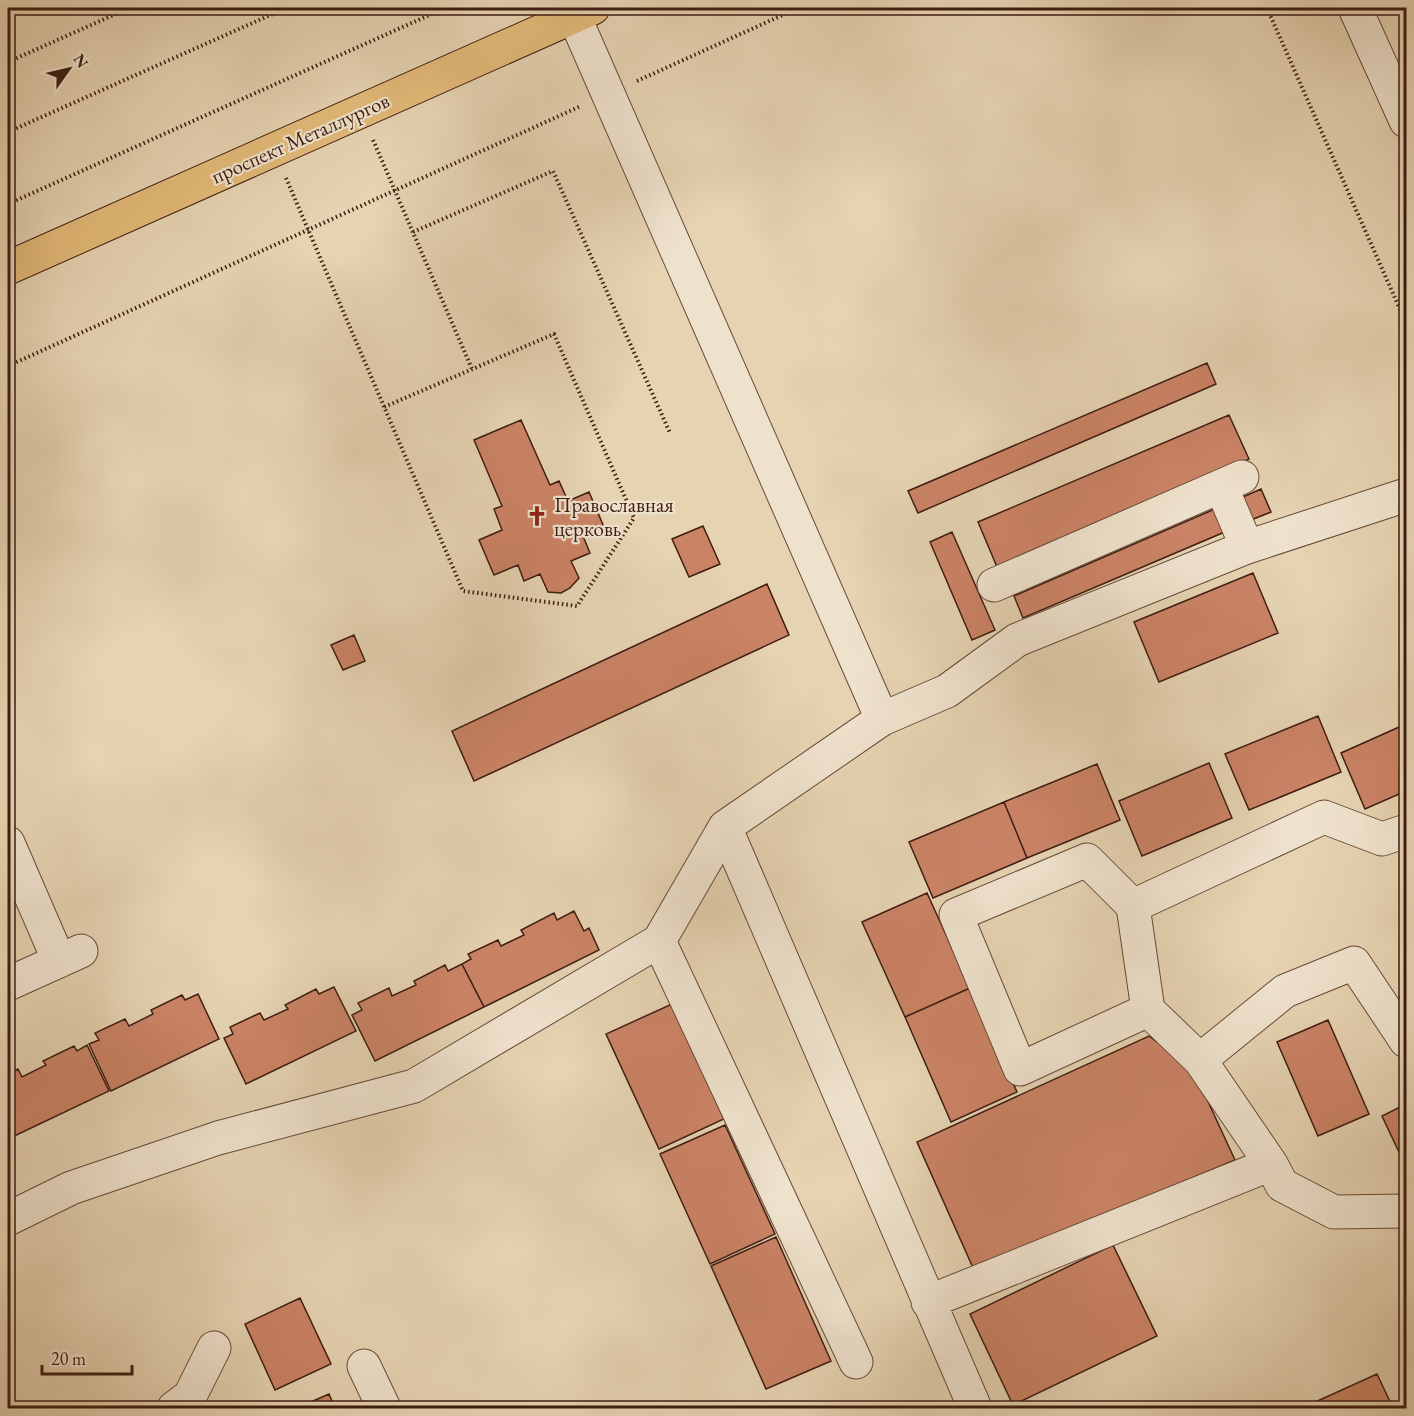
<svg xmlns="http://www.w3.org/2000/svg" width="1414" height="1416" font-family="'EB Garamond',serif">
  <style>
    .building { fill: #cb8366; stroke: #3d1d11; stroke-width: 1.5 }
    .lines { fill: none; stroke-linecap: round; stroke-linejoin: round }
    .minor-casing { stroke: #674a39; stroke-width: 35 }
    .major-casing { stroke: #3d1d11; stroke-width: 35 }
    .path { stroke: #3d1d11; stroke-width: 4; stroke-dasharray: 1.5 3; stroke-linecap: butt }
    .minor { stroke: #efe2cd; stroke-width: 33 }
    .major { stroke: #e3ba79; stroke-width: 33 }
    .labels { text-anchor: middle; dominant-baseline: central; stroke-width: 4.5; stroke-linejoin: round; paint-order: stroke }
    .street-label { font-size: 21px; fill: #3d1d11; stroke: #efe2cd }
    .poi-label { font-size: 21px; fill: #3d1d11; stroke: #efe2cd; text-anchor: start }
  </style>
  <rect width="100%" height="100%" fill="#e6d3b2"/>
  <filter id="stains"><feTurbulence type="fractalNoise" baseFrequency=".00333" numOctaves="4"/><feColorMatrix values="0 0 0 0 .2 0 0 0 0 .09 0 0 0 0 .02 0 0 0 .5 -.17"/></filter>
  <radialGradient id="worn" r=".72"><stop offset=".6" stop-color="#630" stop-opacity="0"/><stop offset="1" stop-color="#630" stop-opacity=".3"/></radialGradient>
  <path class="building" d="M1207 363 1216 384 918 513 908 491Z
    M1229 415 1249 459 997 567 978 522Z
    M521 420 550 485 559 481 568 501 589 492 604 527 583 536 590 553 571 561 579 578 570 588 561 593 548 592 540 574 524 581 518 565 494 575 479 540 502 530 494 509 502 506 474 440Z
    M1261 489 1271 512 1246 522 1236 500Z
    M1217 508 1227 531 1023 618 1014 596Z
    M703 526 720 564 689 577 672 539Z
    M952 532 995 630 972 640 930 542Z
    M1253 573 1278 633 1159 682 1134 622Z
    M767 584 789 635 474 781 452 731Z
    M354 635 365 661 343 670 331 645Z
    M1318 716 1341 772 1249 810 1225 754Z
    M1406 724V791L1365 809 1341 753Z
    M1209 763 1232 818 1142 856 1119 801Z
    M1097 764 1120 820 1027 858 1004 802Z
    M1004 802 1027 858 933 898 909 842Z
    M927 893 970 988 905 1017 862 922Z
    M574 911 584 931 589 928 599 950 484 1007 462 964 471 959 468 954 498 940 501 946 524 935 521 930 554 913 557 920Z
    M462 964 484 1007 375 1061 352 1015 362 1010 358 1003 389 988 392 996 416 985 414 981 445 965 448 971Z
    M334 987 356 1031 246 1084 224 1038 233 1034 230 1027 260 1013 264 1020 288 1009 285 1005 316 989 319 994Z
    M970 988 1017 1092 951 1122 905 1017Z
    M198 994 219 1039 111 1091 89 1044 99 1040 95 1033 125 1019 129 1026 153 1014 151 1010 182 995 185 1000Z
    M672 1004 724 1119 659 1149 606 1034Z
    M1328 1020 1369 1114 1318 1136 1277 1042Z
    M1149 1036 1193 1069 1235 1160 974 1270 917 1142Z
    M87 1045 109 1091 8 1139V1074L18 1069 22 1077 46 1065 43 1061 74 1046 77 1051Z
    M1406 1104V1167L1382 1116Z
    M725 1125 775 1234 710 1264 660 1154Z
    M776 1237 831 1361 766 1389 711 1266Z
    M1113 1245 1157 1336 1013 1405 970 1314Z
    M300 1298 331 1364 275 1390 245 1324Z
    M1377 1374 1393 1408H1302Z
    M329 1394 335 1408H297Z"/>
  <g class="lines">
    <g class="minor-casing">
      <path id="minor" d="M1355 8 1406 121
        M574 16 882 719 947 691 1017 640 1247 547 1406 495
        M1221 486 1247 547
        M994 585 1242 477
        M882 719 725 827 975 1408
        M725 827 659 941 856 1362
        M8 843 59 961
        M1087 860 1133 906 1148 1010 1020 1069 956 915Z
        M1133 906 1324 817 1382 839 1406 831
        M8 984 81 951
        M1148 1010 1200 1060 1285 991 1354 963 1406 1041
        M1200 1060 1271 1164 1282 1185 1334 1212 1406 1211
        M8 1219 71 1188 218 1138 414 1086 659 941
        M928 1302 1271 1164
        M364 1366 384 1408
        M174 1408 190 1396 214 1348"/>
    </g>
    <g class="major-casing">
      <path id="major" d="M8 268 593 8"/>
    </g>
    <path class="path" d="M1267 8 1406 323
      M1402 8 1406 17
      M8 62 129 8
      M637 81 798 8
      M8 132 286 8
      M373 140 472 369
      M286 178 463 591 577 606 634 518 554 334 384 407
      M8 204 445 8
      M413 232 553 171 670 433
      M8 366 581 106"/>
    <use href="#minor" class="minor"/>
    <use href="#major" class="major"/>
  </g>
  <defs>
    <g id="church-bare" transform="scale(1.62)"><path d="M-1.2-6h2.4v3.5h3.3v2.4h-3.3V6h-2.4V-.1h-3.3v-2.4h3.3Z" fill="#8f2418" stroke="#efe2cd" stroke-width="2.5" paint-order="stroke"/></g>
  </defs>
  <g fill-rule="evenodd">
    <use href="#church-bare" x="537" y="516"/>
  </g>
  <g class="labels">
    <g class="street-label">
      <text transform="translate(300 138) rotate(-24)">проспект Металлургов</text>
    </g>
    <g class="poi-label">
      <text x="554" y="504">Православная<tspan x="554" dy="24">церковь</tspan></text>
    </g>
  </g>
  <rect width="1414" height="1416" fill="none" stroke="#e6d3b2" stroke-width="30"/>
  <rect x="9" y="9" width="1396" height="1398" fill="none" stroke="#3d1d11" stroke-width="3"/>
  <rect x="15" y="15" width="1384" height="1386" fill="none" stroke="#3d1d11" stroke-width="1.5"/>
  <g transform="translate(69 69) rotate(56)" stroke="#efe2cd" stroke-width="4.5" paint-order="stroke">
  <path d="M0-4.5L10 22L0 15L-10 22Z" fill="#3d1d11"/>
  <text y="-9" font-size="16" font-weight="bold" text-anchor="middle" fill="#3d1d11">N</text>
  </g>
  <path d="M42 1365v9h90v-9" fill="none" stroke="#3d1d11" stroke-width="3"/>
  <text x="51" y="1365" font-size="18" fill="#3d1d11" stroke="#efe2cd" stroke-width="4.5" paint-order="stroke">20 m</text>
  <rect width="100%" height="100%" filter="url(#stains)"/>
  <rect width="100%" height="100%" fill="url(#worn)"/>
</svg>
